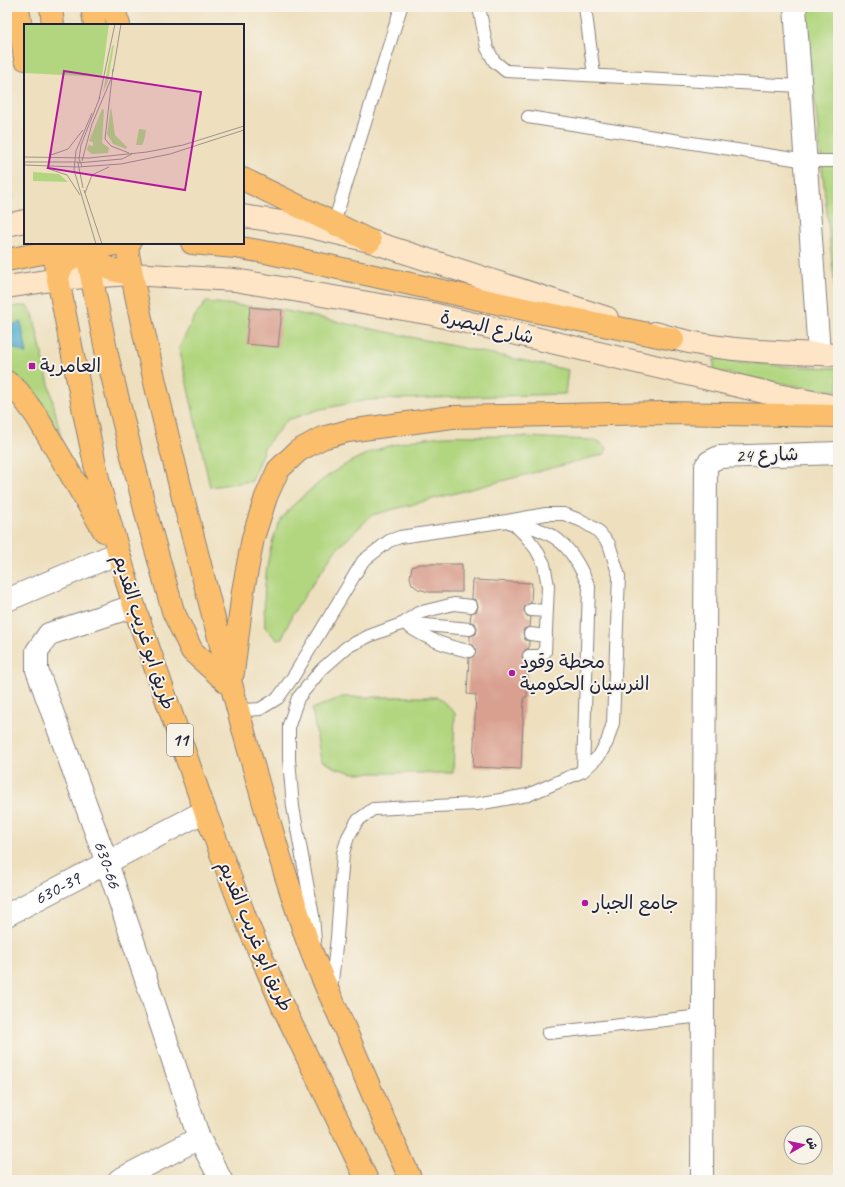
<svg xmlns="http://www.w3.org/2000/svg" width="845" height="1187" font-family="Caveat,'Playpen Sans Arabic',sans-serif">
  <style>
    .green { fill: #b1d67f; stroke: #6a7c5d }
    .water { fill: #54afd2; stroke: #3b6886 }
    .building { fill: #d9a090 }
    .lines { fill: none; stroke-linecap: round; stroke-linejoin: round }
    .service-casing { stroke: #88817d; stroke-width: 14 }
    .minor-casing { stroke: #88817d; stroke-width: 24 }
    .secondary-casing { stroke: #88817d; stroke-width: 24 }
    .trunk-casing { stroke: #88817d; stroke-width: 24 }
    .service { stroke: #fff; stroke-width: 12 }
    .minor { stroke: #fff; stroke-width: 22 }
    .secondary { stroke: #fde5c5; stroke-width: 22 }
    .trunk { stroke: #fabe6d; stroke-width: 22 }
    .poi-dot { fill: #b5179e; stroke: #f7f3e8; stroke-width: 1.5 }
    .labels { text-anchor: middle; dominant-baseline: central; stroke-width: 4; stroke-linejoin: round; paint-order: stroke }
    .shield { fill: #f7f3e8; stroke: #62616f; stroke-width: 1 }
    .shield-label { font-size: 18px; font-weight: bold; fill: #22223b }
    .street-label { font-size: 19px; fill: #22223b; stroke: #f7f3e8 }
    .poi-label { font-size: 19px; fill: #22223b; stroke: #f7f3e8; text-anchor: start }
    .inset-road { fill: none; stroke: #9c948a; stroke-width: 1 }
    .view { fill: #b5179e; fill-opacity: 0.15; stroke: #b5179e; stroke-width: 2 }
    .inset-edge { fill: none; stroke: #22223b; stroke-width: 2 }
  </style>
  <rect width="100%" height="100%" fill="#f7f3e8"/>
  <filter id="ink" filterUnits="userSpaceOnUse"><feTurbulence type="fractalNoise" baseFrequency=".025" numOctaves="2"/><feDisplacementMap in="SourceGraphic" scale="8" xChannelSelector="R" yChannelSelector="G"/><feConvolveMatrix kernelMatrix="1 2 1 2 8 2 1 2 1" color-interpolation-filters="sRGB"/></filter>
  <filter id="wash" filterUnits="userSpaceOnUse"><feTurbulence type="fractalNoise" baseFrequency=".012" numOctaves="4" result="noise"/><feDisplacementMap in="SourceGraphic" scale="16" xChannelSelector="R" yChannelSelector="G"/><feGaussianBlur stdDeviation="0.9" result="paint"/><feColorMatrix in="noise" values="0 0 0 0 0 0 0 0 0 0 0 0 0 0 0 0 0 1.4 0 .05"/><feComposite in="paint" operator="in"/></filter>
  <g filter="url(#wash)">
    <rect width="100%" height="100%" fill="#eee0bf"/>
    <path class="green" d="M805 7H838V317Z
      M7 160 12 194 11 201 7 204Z
      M206 302 282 310 568 370 565 394 368 400 321 409 287 420 264 448 252 481 210 487 179 348 195 316Z
      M17 306H27L33 314 61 437 22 381 7 369V309Z
      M714 359 781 366 838 368V391L819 390 714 371Z
      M504 436 589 440 598 441 607 448 605 454 372 515 335 551 293 613 282 639 277 640 265 627C263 595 265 559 277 528 282 514 297 501 308 492 346 458 384 443 434 437 457 434 481 437 504 436Z
      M342 697H438L455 713 453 773H354L335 768 321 760 312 709Z"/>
    <path class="water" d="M21 322 27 354 7 345V327Z"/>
    <g id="blocks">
      <path class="building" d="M250 307 282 310 278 347 246 344Z
        M419 564H462V592H429L418 589 412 584 410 577 412 567Z
        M473 580 532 583 531 603 525 606 524 610 527 616 531 617 530 627 524 629 523 633 525 640 529 641V648L525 650 522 656 523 660 528 663 527 697H524L521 769 473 767 476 695 467 694 469 658 474 656 476 652 474 646 470 643V636L476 634 477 629 475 623 470 622 471 613 477 611 478 606 476 600 472 599Z"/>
    </g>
  </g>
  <g filter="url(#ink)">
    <use href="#blocks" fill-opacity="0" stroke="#88817d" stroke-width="1"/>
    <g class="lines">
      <g class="service-casing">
        <path id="service" d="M479 7 487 48 494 61 506 71 800 86
          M585 7 594 75
          M528 117 806 161H838
          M334 223 401 7
          M515 523C558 531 573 548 589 587L583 771
          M531 610 547 611
          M404 623C424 638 444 646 469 651
          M404 623 470 629
          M530 634 546 636
          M236 701 247 710 260 709 278 698 293 677 363 561 389 541 400 537 507 521 515 525 526 536 536 549 544 564 548 586 545 652 540 656H529
          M315 941 313 916 293 807 289 759V725L298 698 321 670 347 647 369 636 404 623 418 613 454 604 471 606
          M331 990 337 938 343 853 348 837 357 821 373 809 477 804 528 795 583 771 599 756 607 742 613 723 619 576 609 544 597 530 582 521 564 514H546L507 521
          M548 1033 702 1016"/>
      </g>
      <g class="minor-casing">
        <g id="minor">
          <path d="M795 7 819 354"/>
          <path d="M7 600 118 553"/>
          <path id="s1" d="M134 606 49 634 37 651V670L107 863 199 1138 221 1180"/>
          <path id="s2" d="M7 915 205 811"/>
          <path d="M119 1180 199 1138"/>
          <path d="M702 1180 706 466 709 462 719 457 838 453"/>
        </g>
      </g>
      <g class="secondary-casing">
        <path id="secondary" d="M243 216 307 226 370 241 607 318
          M7 225 25 221
          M7 287 58 279 131 274 235 280 432 314 777 395 838 407
          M655 333C713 352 777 352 838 355"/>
      </g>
      <g class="trunk-casing">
        <path id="trunk" d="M18 7 25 59
          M51 7 53 25
          M92 7 95 25
          M113 7 119 25
          M243 179 370 241
          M51 243 85 417 100 488 134 606 205 811 248 925 283 1007 367 1180
          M82 243 88 259 107 355 147 517 173 611 192 651 231 686
          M126 243C147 358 176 471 205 584 235 700 265 817 304 931 314 962 329 992 342 1022 364 1075 387 1128 411 1180
          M192 243 235 247 270 253 529 310 673 339
          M87 245C95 265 111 271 131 274
          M7 260 67 248
          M58 279C61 251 107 244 130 243
          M7 382 18 391 37 417 104 531
          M233 673 243 591 253 538 266 497 278 470 298 451 322 438 348 431 452 417 665 413 838 416"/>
      </g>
      <use href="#service" class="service"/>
      <use href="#minor" class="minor"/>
      <use href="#secondary" class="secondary"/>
      <use href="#trunk" class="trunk"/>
    </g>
  </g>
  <g class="poi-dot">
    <rect x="28" y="362" width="8" height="8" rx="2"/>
    <circle cx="512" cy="673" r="4"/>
    <circle cx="585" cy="903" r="4"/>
  </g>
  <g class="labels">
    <rect class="shield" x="167" y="724" width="26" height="32" rx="3"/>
    <g class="shield-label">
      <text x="180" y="740">11</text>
    </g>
    <g class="street-label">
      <text transform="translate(487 327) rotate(13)">شارع البصرة</text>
      <text transform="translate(767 455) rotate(-2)">شارع 24</text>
      <text transform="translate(144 632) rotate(72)">طريق ابو غريب القديم</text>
      <text stroke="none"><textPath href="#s1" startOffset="336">630-66</textPath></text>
      <text stroke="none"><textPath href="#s2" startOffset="57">630-39</textPath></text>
      <text transform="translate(255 936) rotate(67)">طريق ابو غريب القديم</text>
    </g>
    <g class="poi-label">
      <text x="40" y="366">العامرية</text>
      <text x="520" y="662">محطة وقود<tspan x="520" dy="22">النرسيان الحكومية</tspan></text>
      <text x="593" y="903">جامع الجبار</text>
    </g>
  </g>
  <g transform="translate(24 24)">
    <rect width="220" height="220" fill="#eee0bf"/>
    <path d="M0 0H85L78 53 0 49ZM90 21 84 57 79 68 88 22ZM87 82 91 111 103 123 102 125 89 120 83 110ZM78 85 80 86 78 119 85 124 84 129 68 130 63 126 64 121 69 122V118L65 117ZM115 105 122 106 120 117 118 121H112ZM9 148 35 150 44 158 9 157Z" fill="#b1d67f"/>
    <path class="inset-road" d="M89 45 81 115 87 122 105 129M89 48 97 0M75 75 91 0M68 89 52 127 50 146 72 220M27 131 44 125 59 106M0 133 65 134 123 128 159 121 220 102M58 137 68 100 87 55M0 138H56M53 139 98 135 108 130M54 139 59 164M0 141 54 143 97 140 146 130 220 106M58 142 55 135 57 121 76 73M22 144 43 151 56 171M60 166 78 220M61 169 68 151 85 143"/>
    <path class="view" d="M40 47 177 68 161 166 24 144Z"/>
    <rect width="220" height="220" class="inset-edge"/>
  </g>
  <rect width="845" height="1187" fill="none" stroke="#f7f3e8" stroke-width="24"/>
  <g transform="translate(803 1145) rotate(81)"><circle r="19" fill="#f7f3e8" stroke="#a29fa3"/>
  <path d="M0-3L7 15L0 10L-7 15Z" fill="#b5179e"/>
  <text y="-6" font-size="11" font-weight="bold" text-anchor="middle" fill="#22223b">ش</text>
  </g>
</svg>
